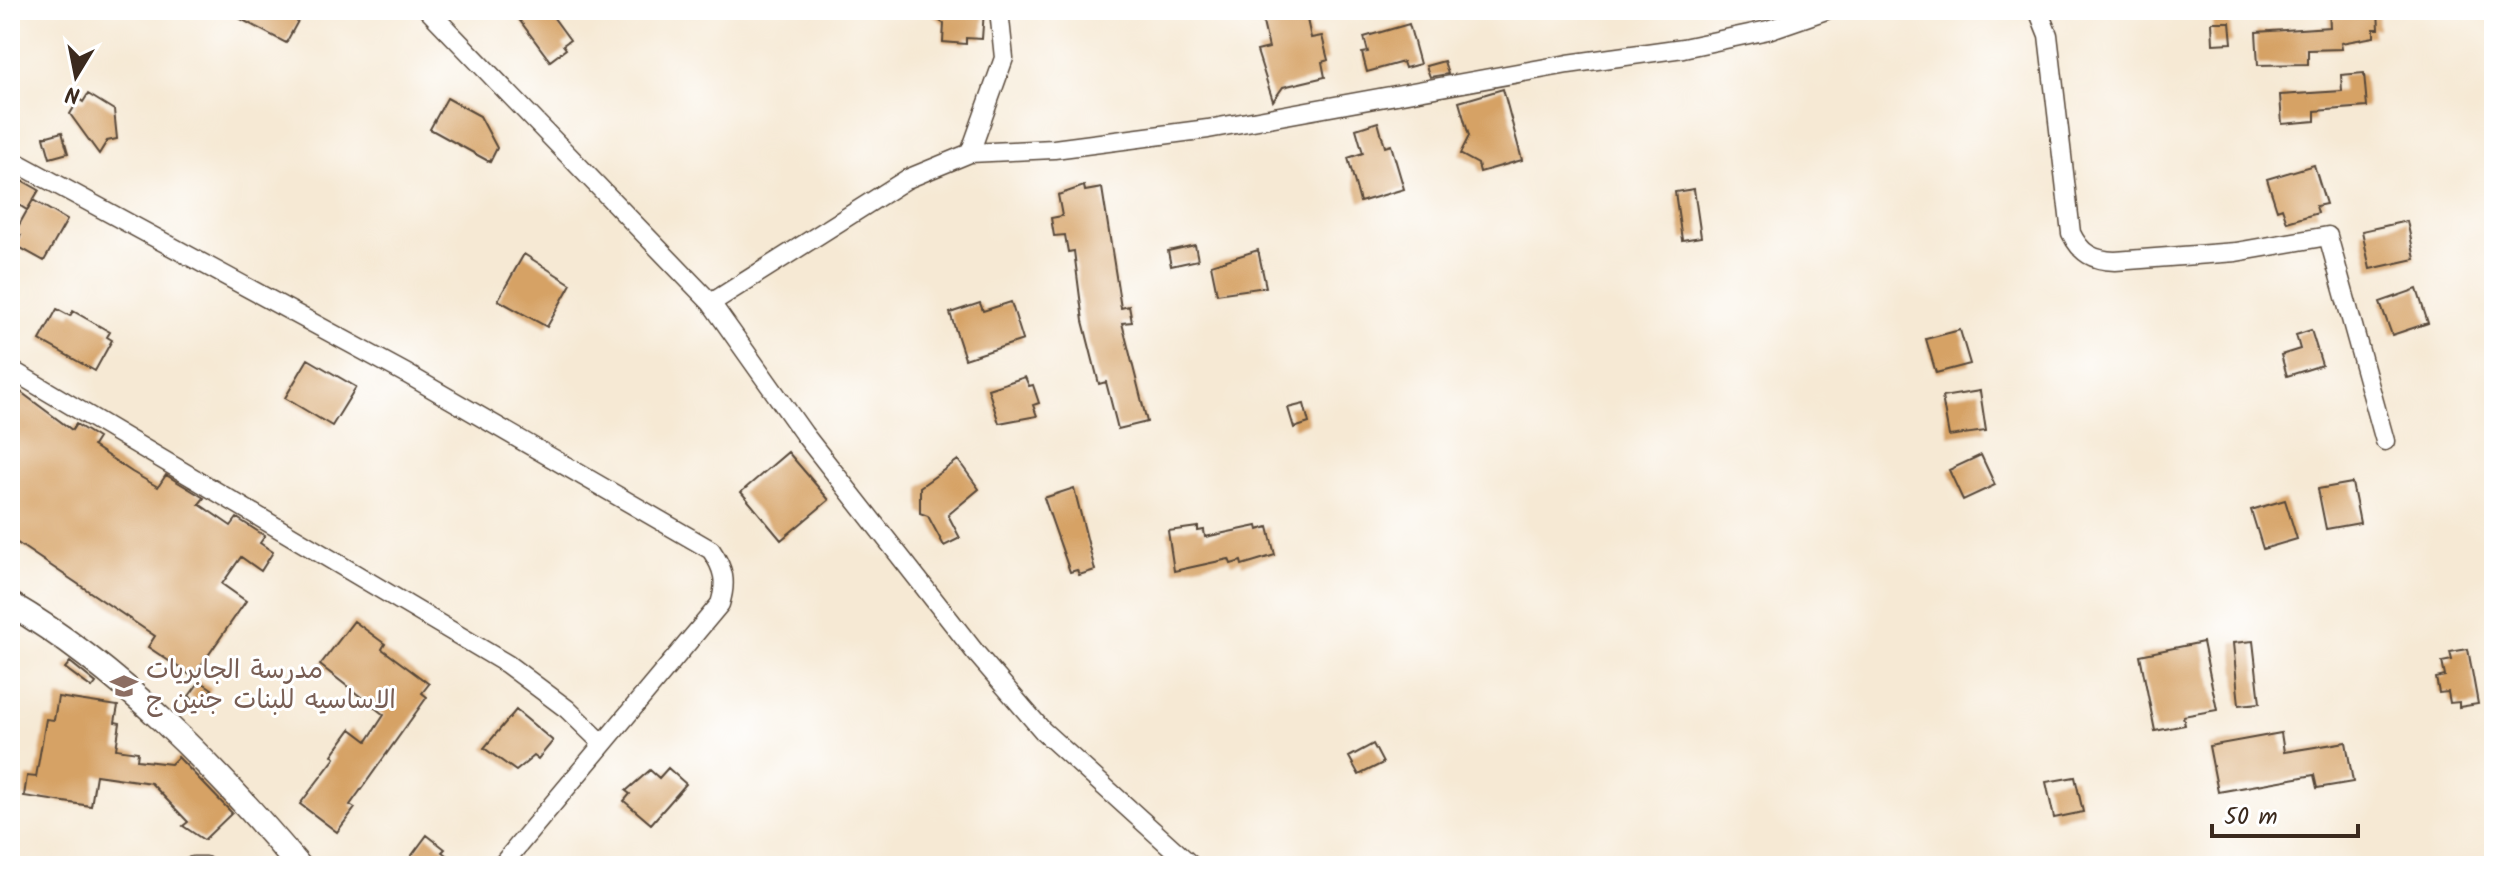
<svg xmlns="http://www.w3.org/2000/svg" width="2504" height="876" font-family="Kalam,'Playpen Sans Arabic',sans-serif">
  <style>
    .building { fill: #d6a265 }
    .lines { fill: none; stroke-linecap: round; stroke-linejoin: round }
    .street-casing { stroke: #574739; stroke-width: 21 }
    .secondary-casing { stroke: #574739; stroke-width: 27 }
    .street { stroke: #fff; stroke-width: 18 }
    .secondary { stroke: #fff; stroke-width: 24 }
    .labels { text-anchor: middle; dominant-baseline: central; stroke-width: 6; stroke-linejoin: round; paint-order: stroke }
    .education-label { font-size: 26px; fill: #785e54; stroke: #fff; text-anchor: start }
  </style>
  <rect width="100%" height="100%" fill="#fff"/>
  <filter id="ink" filterUnits="userSpaceOnUse"><feTurbulence type="fractalNoise" baseFrequency=".0125" numOctaves="2"/><feDisplacementMap in="SourceGraphic" scale="16" xChannelSelector="R" yChannelSelector="G"/><feConvolveMatrix kernelMatrix="1 2 1 2 8 2 1 2 1" color-interpolation-filters="sRGB"/></filter>
  <filter id="wash" filterUnits="userSpaceOnUse"><feTurbulence type="fractalNoise" baseFrequency=".006" numOctaves="4" result="noise"/><feDisplacementMap in="SourceGraphic" scale="32" xChannelSelector="R" yChannelSelector="G"/><feGaussianBlur stdDeviation="1.8" result="paint"/><feColorMatrix in="noise" values="0 0 0 0 0 0 0 0 0 0 0 0 0 0 0 0 0 1.4 0 .05"/><feComposite in="paint" operator="in"/></filter>
  <g filter="url(#wash)">
    <rect width="100%" height="100%" fill="#f6e9d4"/>
    <g id="blocks">
      <path class="building" d="M224 10H304L286 43Z
        M512 10H548L570 40 563 45 566 49 550 61Z
        M925 10H984L982 39 966 38V44L943 42 944 24Z
        M1260 10H1305L1311 38 1322 36 1328 60 1322 62 1325 77 1283 87 1273 101 1257 51 1269 48Z
        M2329 10H2378L2379 29H2374V37L2341 43 2342 49 2308 50V64L2258 65 2256 32 2330 27Z
        M2212 22H2230L2232 43 2213 44Z
        M1409 24 1420 64 1405 68 1403 62 1367 72 1362 53 1368 52 1364 37Z
        M1444 61 1448 74 1430 77 1426 66Z
        M2364 73 2367 107 2315 111V121L2282 124 2280 95 2342 91 2341 75Z
        M1503 89 1522 160 1480 172 1478 164 1460 154 1469 136 1459 102Z
        M88 94 114 110 117 139 107 141 99 154 70 114 79 99 83 102Z
        M447 98 480 116 497 148 490 162 430 129Z
        M1378 122 1385 147 1391 145 1404 189 1360 202 1348 158 1363 153 1356 129Z
        M62 132 68 153 50 158 44 137Z
        M2314 165 2326 204 2316 206 2318 213 2287 222 2282 208 2277 210 2267 179Z
        M23 181 39 190 27 210 11 200Z
        M1084 186 1085 191 1102 188 1121 308 1129 306 1132 322 1122 323 1147 422 1118 429 1106 382 1099 384 1083 321 1074 251 1068 252 1065 235 1054 236 1051 218 1062 216 1058 195Z
        M1694 189 1701 237 1682 240 1675 192Z
        M33 200 67 220 44 261 15 245 21 235 15 232Z
        M2407 221 2415 259 2370 269 2362 231Z
        M1195 245 1198 260 1171 266 1168 251Z
        M1258 250 1266 287 1217 294 1211 265Z
        M524 254 571 284 547 327 498 300Z
        M2417 289 2428 323 2392 335 2380 302Z
        M1011 302 1023 340 965 359 950 313 980 303 983 311Z
        M57 309 70 316 73 311 110 332 107 337 112 340 95 371 40 340Z
        M1960 330 1970 364 1936 373 1926 339Z
        M2311 330 2322 365 2287 376 2281 355 2300 349 2296 335Z
        M308 359 356 387 332 426 285 398Z
        M1025 377 1029 386 1033 385 1039 403 1033 405 1037 416 999 423 988 389Z
        M10 384 72 430 76 424 98 438 93 446 132 472 158 487 166 475 204 498 199 504 231 526 237 518 265 536 260 543 273 552 261 571 241 557 222 584 246 601 193 677 148 647 155 636 10 538Z
        M1980 391 1986 431 1949 436 1942 397Z
        M1304 404 1309 423 1294 428 1288 408Z
        M788 452 829 500 781 540 741 492Z
        M1981 455 1995 485 1963 500 1949 470Z
        M958 460 979 489 948 515 960 538 944 546 928 516 920 513V487Z
        M2352 483 2360 523 2326 529 2318 489Z
        M1074 488 1095 570 1079 575 1077 570 1070 572 1044 498Z
        M2285 500 2297 539 2263 549 2251 510Z
        M1257 526 1258 530 1268 527 1275 555 1242 565 1241 561 1231 564 1229 559 1174 571 1168 531 1198 527V531L1204 530 1205 537Z
        M354 621 385 644 382 649 429 684 422 693 427 697 350 805 355 808 337 832 300 804 335 758 332 755 351 729 367 741 384 715 320 665Z
        M2253 641 2260 703 2239 705 2233 643Z
        M2203 642 2217 710 2183 716 2185 725 2155 731 2140 655Z
        M2468 649 2478 704 2459 707V702L2450 703 2448 692 2439 693 2436 678 2445 676 2442 662 2452 660 2450 652Z
        M70 662 96 683 92 688 65 668Z
        M200 681 212 689 200 704 189 696Z
        M58 697 118 706 115 722 120 723 116 749 138 752 137 760 171 764 178 757 232 813 204 840 183 826 188 822 151 783 96 775 91 806 24 796 27 776 36 777 46 719 54 720Z
        M516 710 553 741 538 759 534 756 516 771 484 748Z
        M2281 733 2284 752 2346 742 2353 782 2317 788 2314 775 2218 792 2209 746Z
        M1373 744 1383 763 1359 775 1349 757Z
        M668 768 686 784 651 824 624 801 630 794 626 791 650 770 659 778Z
        M2075 777 2083 812 2054 818 2046 782Z
        M427 835 445 849 442 852 461 866H404Z"/>
    </g>
  </g>
  <g filter="url(#ink)">
    <use href="#blocks" fill-opacity="0" stroke="#574739" stroke-width="2"/>
    <g class="lines">
      <g class="street-casing">
        <path id="street" d="M428 10 711 303 804 434 975 652 1043 731 1192 866
          M2038 10 2048 35 2071 233C2081 254 2093 260 2115 261L2236 252 2328 236 2385 441
          M970 153 1004 58 999 10
          M10 159 407 374 711 550C724 569 727 582 720 604L501 866
          M711 303 907 179 970 153 1054 149 1208 129 1568 64 1683 48 1768 30 1826 10
          M10 369 507 664 567 709 603 744
          M193 866H205"/>
      </g>
      <g class="secondary-casing">
        <path id="secondary" d="M10 604C120 668 218 770 299 866"/>
      </g>
      <use href="#street" class="street"/>
      <use href="#secondary" class="secondary"/>
    </g>
  </g>
  <defs>
    <g id="school-bare" transform="scale(2.16)"><path d="M0-5L7-2L0 1L-7-2ZM-4 1L0 2.5L4 1V4Q0 6-4 4Z" fill="#8d6e63" stroke="#fff" stroke-width="2.5" paint-order="stroke"/></g>
  </defs>
  <g fill-rule="evenodd">
    <use href="#school-bare" x="124" y="686"/>
  </g>
  <g class="labels">
    <g class="education-label">
      <text x="146" y="671">مدرسة الجابريات<tspan x="146" dy="30">الاساسيه للبنات جنين ج</tspan></text>
    </g>
  </g>
  <rect width="2504" height="876" fill="none" stroke="#fff" stroke-width="40"/>
  <g transform="translate(76 76) rotate(190)" stroke="#ffffff" stroke-width="6" paint-order="stroke">
  <path d="M0-6L14 30L0 20L-14 30Z" fill="#3b2a1e"/>
  <text y="-12" font-size="22" font-weight="bold" text-anchor="middle" fill="#3b2a1e">N</text>
  </g>
  <path d="M2212 824v12h146v-12" fill="none" stroke="#3b2a1e" stroke-width="4"/>
  <text x="2224" y="824" font-size="24" fill="#3b2a1e" stroke="#ffffff" stroke-width="6" paint-order="stroke">50 m</text>
</svg>
